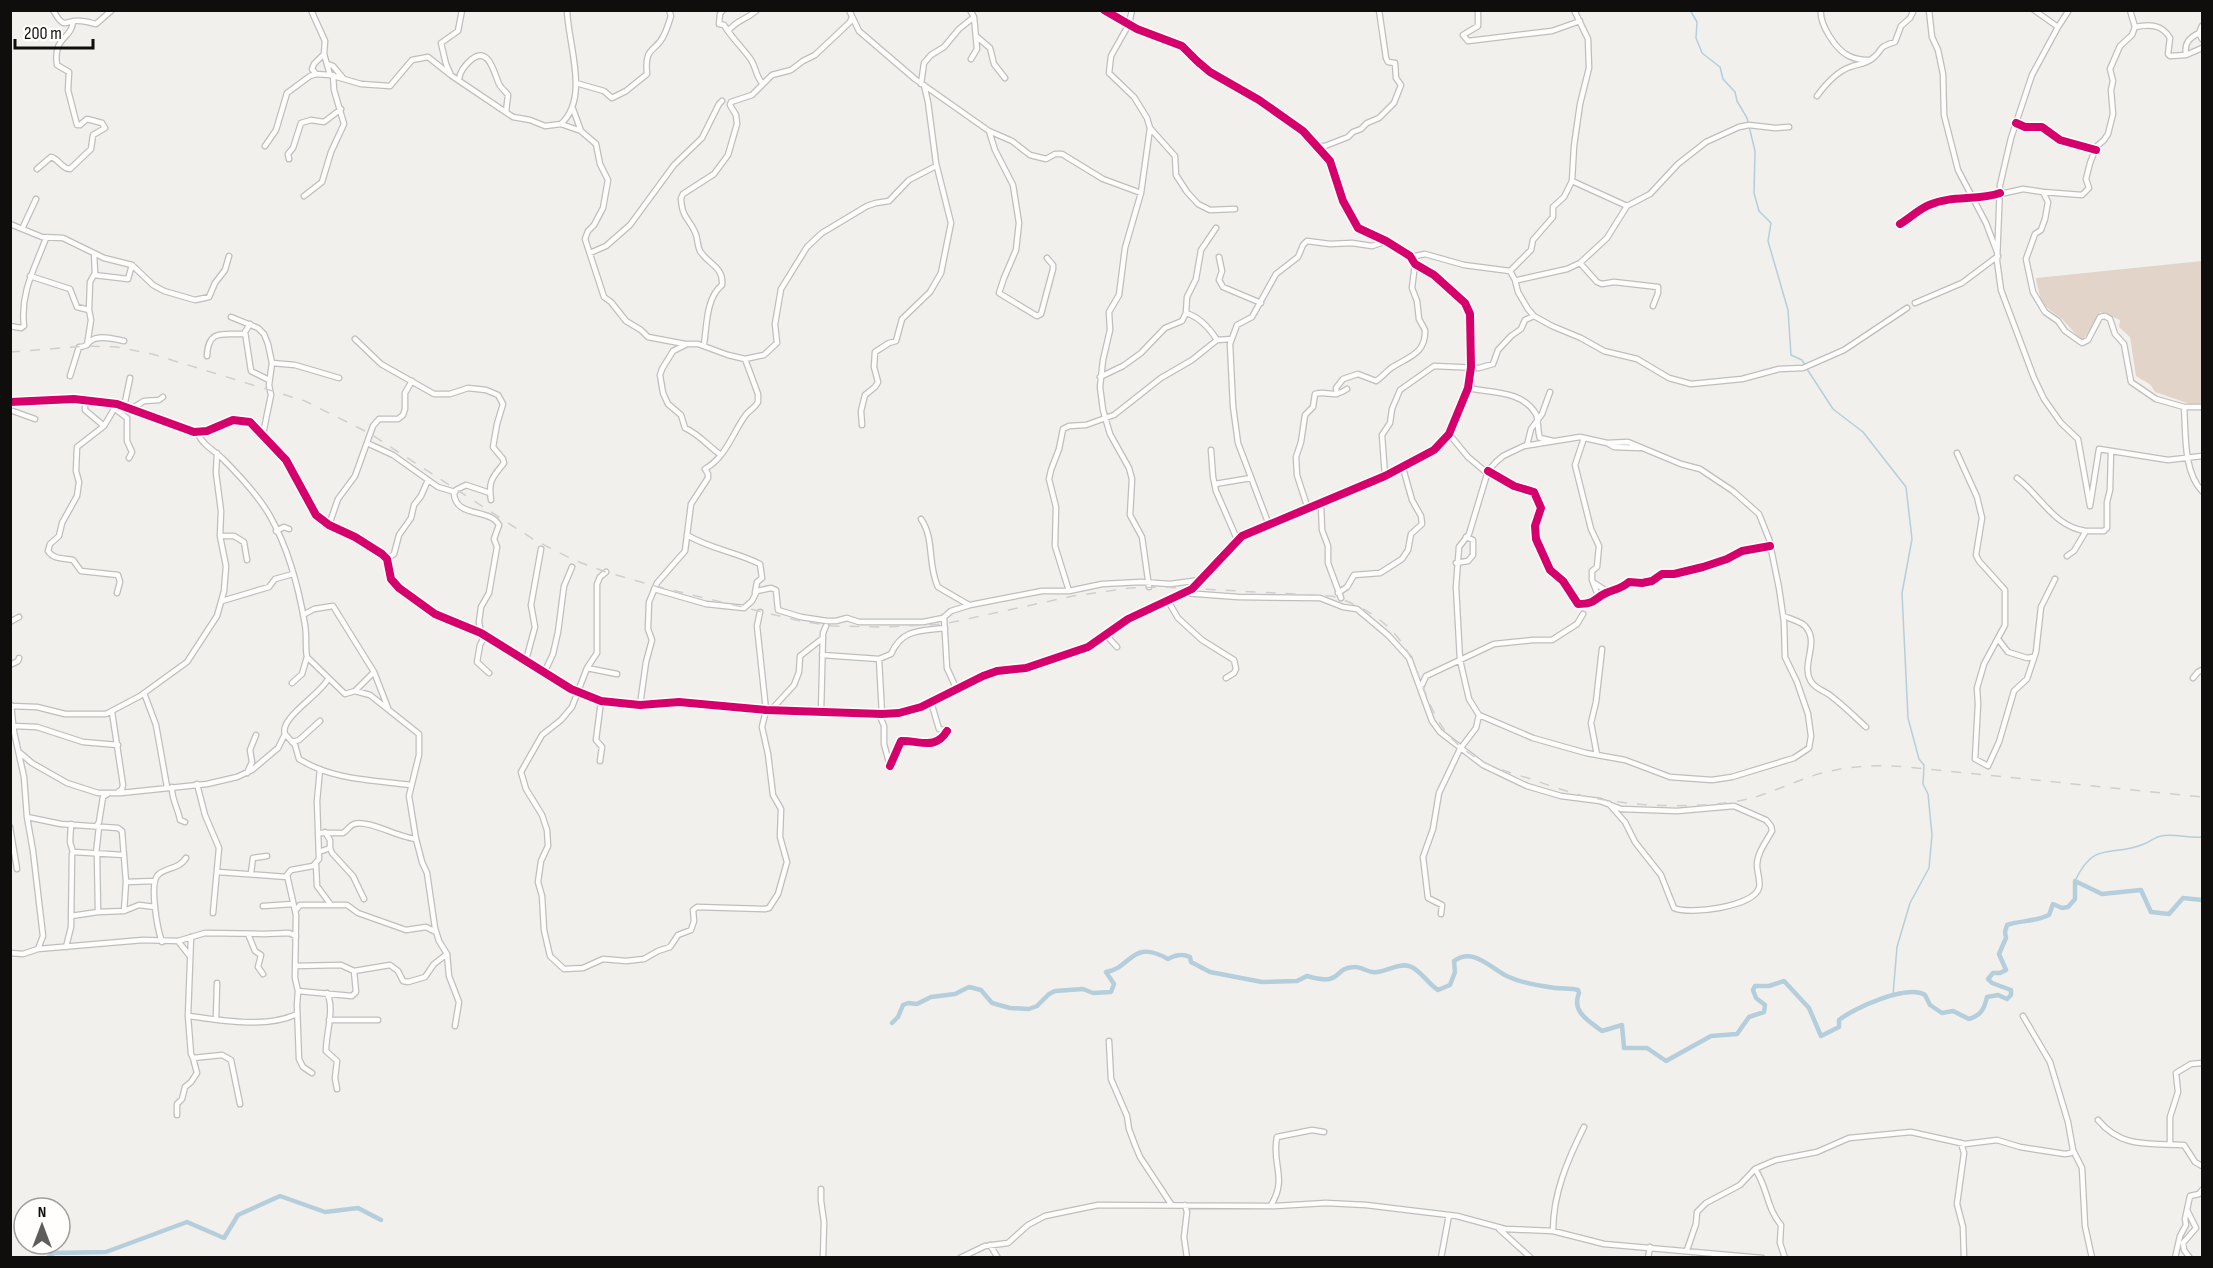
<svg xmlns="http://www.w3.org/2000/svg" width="2213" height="1268" font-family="'Sofia Sans Condensed',sans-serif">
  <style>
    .green { fill: #e2d4c8 }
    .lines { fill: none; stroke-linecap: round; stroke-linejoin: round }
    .stream { stroke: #b5cedb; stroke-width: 1.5 }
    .river { stroke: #b5cedb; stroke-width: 4.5 }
    .minor-casing { stroke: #c0bebc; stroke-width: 7 }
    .minor { stroke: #fdfdfc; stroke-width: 4.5 }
    .rail { stroke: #d0cfce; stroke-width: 1.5; stroke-dasharray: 10 10; stroke-linecap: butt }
    .cycleway-casing { stroke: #fffefd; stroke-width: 11 }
    .cycleway { stroke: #d6006c; stroke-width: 8 }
  </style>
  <rect width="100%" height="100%" fill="#f2f0ed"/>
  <path class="green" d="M2202 261V402L2196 406 2155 392 2151 385 2136 376 2130 337 2119 327 2120 320 2100 312 2097 320 2082 341 2062 319 2042 304 2036 280V278Z"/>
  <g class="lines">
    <path class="stream" d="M1690 10 1697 22 1696 38 1702 53 1720 67 1723 79 1735 92 1737 101 1747 118 1755 151 1754 193 1759 211 1771 223 1768 241 1788 310 1791 355 1802 360 1805 365
      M1807 369 1833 409 1863 432 1906 487 1912 539 1902 593 1908 718 1919 759 1924 765 1923 784 1928 794 1932 835 1929 868 1910 903 1897 947 1893 995
      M2075 881C2095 839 2111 858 2144 844 2150 842 2155 837 2161 836 2175 833 2189 839 2202 837"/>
    <path class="river" d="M892 1023 898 1017 903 1005 908 1003 917 1004 931 997 955 994 969 987 981 990 992 1003 1010 1008 1029 1009 1037 1006 1049 994 1055 991 1083 989 1093 993 1111 992 1114 984 1106 972C1132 968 1131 938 1168 959 1175 955 1182 953 1190 957L1191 962 1210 972 1262 982 1297 981 1307 976C1344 987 1332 968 1354 967 1362 966 1368 974 1377 972 1387 971 1399 963 1409 966 1420 969 1428 984 1438 990L1450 985 1455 972 1454 961C1474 946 1492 970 1509 977 1522 983 1540 986 1555 988 1563 989 1570 988 1578 990L1579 993C1571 1012 1589 1021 1602 1031L1622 1025 1624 1048H1647L1666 1061 1711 1036 1737 1034 1749 1017 1764 1012 1765 1005 1756 998 1753 990 1755 986H1769L1784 981 1809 1008 1821 1036 1839 1027V1020C1854 1008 1907 984 1925 995L1930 1005 1942 1013 1953 1011 1969 1019C1981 1015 1984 1010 1987 997L1998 995 2007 999 2011 995V990L1992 983 1988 979 1993 973H2000L2006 970 1999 954 2006 938 2005 932 2007 925C2022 920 2034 922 2049 915L2053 904 2062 908 2068 907 2075 899V881L2102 894 2141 890 2151 912 2169 914 2183 898 2202 900
      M47 1258 54 1253 106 1252 187 1222 224 1238 238 1215 280 1196 325 1212 358 1208 381 1220"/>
    <g class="minor-casing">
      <path id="minor" d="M53 10C66 33 65 18 81 21 86 21 91 23 96 24L112 10
        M311 10 325 41 324 54 330 75
        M723 10 720 14 719 24 724 25C731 37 741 46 749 57 756 65 755 75 762 83
        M849 10 859 31 915 79 989 131 1012 141 1030 155 1046 159 1055 154H1062L1103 179 1141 193
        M1132 10 1129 24 1111 56 1109 73 1134 97 1147 118 1150 128 1141 193 1125 248 1119 295 1109 312 1110 330 1103 360 1100 387 1103 410 1110 434 1129 468 1132 479 1130 515 1142 537 1149 587
        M1478 10V26L1463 35 1468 41 1552 31 1580 21
        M1821 10C1819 24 1836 50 1849 56 1855 59 1861 60 1868 60
        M1929 10 1932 37 1938 50 1943 74 1944 115 1958 170 1986 223 1997 252
        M2034 10 2058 27
        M2069 10 2058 27 2032 75 2011 138 2000 185 1997 261 2001 290 2034 378 2044 399 2061 423 2078 439 2090 506 2099 449 2168 460 2202 456
        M2202 26 2199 33 2202 39
        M2135 27C2149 24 2162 24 2170 38L2168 54 2170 56 2186 55 2202 48
        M728 31C739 18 745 21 757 10
        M976 36 990 48 994 64 1005 78
        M2186 55C2184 43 2189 38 2199 33
        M971 59 977 49 974 17
        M328 64 333 66 343 78
        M450 73 446 64 441 43 458 31 462 10
        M316 74 312 69 314 64 324 54
        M459 79C460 71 466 64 472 59 489 46 494 73 499 84 501 88 506 92 508 95L506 112
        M576 83 604 91 612 98 626 91 647 74C644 45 656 53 664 35 667 29 669 22 671 16L669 10
        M921 84 924 63 931 55 944 47 959 29 974 17 970 10
        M1817 96C1825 85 1836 72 1850 67 1858 64 1866 64 1873 58 1885 48 1876 48 1895 42L1901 26 1910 18 1914 10
        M573 109 581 131 596 144 600 164 608 180 603 208 594 225 588 231 585 239 604 297 611 302 626 321 641 330 648 337 685 344
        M2016 123 2025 127H2042L2060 140 2096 150
        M561 124 581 131
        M1150 128 1175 156 1176 175 1187 192 1198 204 1210 210 1235 209
        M989 131 995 150 1013 185 1019 223 1016 250 1004 278 999 293 1037 316 1041 314 1053 269V265L1047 258
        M265 146 276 130 287 93 310 76 316 74 330 75 361 84 390 86 412 60 428 57 452 76 513 117 530 120 545 126 561 124C590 97 568 45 567 10
        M1317 146H1325L1348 137 1353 132 1361 129 1367 123 1379 118 1394 103 1401 85 1396 78 1395 63 1388 62 1386 58 1379 10
        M289 159 288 154 293 148 301 123 311 120 324 122 341 109
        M37 169 51 157C59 159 62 169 70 169L91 149 93 135 105 128 102 123 87 119 80 125H77L68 90 69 72 57 65C53 36 71 40 73 22
        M1572 181 1627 206
        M2043 192 2082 195 2089 188 2086 179 2090 163 2096 147 2104 140 2108 134 2113 114 2111 90 2113 81 2110 69 2120 46 2132 35 2135 27 2130 10
        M304 196 322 182 331 152 344 124 334 90 333 75
        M10 224 42 237 63 238 104 258 132 265 153 285 164 291 195 300 209 297 215 283 225 270 229 256
        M1900 224 1928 205 1944 201 1987 197 2023 189 2043 192 2048 202 2045 219 2041 230 2035 234 2026 259 2033 292 2045 312 2058 321 2065 331 2082 343 2088 340 2100 317 2105 316 2110 319 2115 334 2124 344 2131 382 2156 399 2184 407C2186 433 2183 471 2202 491
        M22 229 36 199
        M590 253 606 246 630 225 674 165 702 138 719 104 722 101
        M1219 257 1222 271 1219 280 1223 287 1261 303
        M1411 257 1425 254 1464 265 1510 271 1531 250 1533 240 1553 217V207L1564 197 1572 181 1574 146 1580 104 1589 68 1588 39 1574 10
        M1580 263 1597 282 1602 284 1614 282 1658 287V293L1653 306
        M1510 271 1515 280H1518L1567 269 1580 263 1607 238 1627 206 1650 194 1678 164 1706 142 1739 127 1749 125 1775 128 1789 127
        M94 275 128 279 132 265
        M30 276 70 289 77 307 89 310
        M1515 280 1518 292 1528 309 1534 316 1552 326 1581 338 1604 351 1637 359 1669 378 1691 384 1742 379 1779 369 1803 368 1844 350 1907 308
        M1915 303 1962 283 1998 256
        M1186 313C1199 317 1210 329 1217 340L1231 339
        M231 317 258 328 264 334 268 344 272 363 269 385 271 395 263 434
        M250 324 245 332 251 371 269 380
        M10 326 21 328 24 326C20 292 35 268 46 238
        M355 339 381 364 434 394H450L468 388 486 390 498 395 503 404 497 424 493 447 503 459 504 463C493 477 488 480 491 500
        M704 344C707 325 706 298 722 285 724 267 708 264 700 251 697 245 698 238 695 232 688 217 682 218 681 198L683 194 714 174 728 155 737 124 736 115 730 105 731 102 752 95 772 75 791 70 803 61 815 55 850 22 852 17
        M87 345 91 320 89 310 90 282 95 273 94 253
        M207 356C208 328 224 335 245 334
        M272 363 295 365 339 378
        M70 376 79 347C87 347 86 344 92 340 100 335 115 339 124 341
        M1100 377 1123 366 1141 353 1165 328 1182 321 1186 313 1187 297 1196 279 1201 250 1216 228
        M1468 388C1491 393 1522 390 1536 414 1539 421 1537 430 1540 438L1553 441
        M1337 394 1336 388 1343 379 1358 374 1376 381C1382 377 1386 372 1391 368 1408 357 1426 354 1425 330L1419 319 1417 301 1412 288 1415 264
        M85 401V410L104 426
        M10 402 74 399 117 404 194 432 207 431 233 420 250 422 286 460 316 515 329 525 355 537 382 554 387 559 391 579 399 588 435 614 481 633 571 689 601 701 640 705 679 702 766 710 882 714 899 713 921 707 983 676 997 671 1026 668 1088 647 1128 619 1192 589 1242 536 1385 476 1434 450 1449 434 1468 388 1471 367 1470 314 1465 303 1434 275 1415 264 1410 256 1386 241 1358 228 1343 201 1330 161 1303 131 1259 100 1210 72 1197 61 1182 46 1137 29 1104 10
        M117 404 104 426 77 447 76 471 79 482 77 496 62 523 59 536 50 544 48 551C54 560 64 558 73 560L81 571 118 575 120 582 117 593
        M124 407 130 378
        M2184 407H2202
        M115 409 127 418V441L132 452 129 458
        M131 409 144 401 159 400 163 397
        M10 410 35 419
        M862 425 861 411 865 395 875 387 878 382 874 367 875 352 889 343 896 341 902 319 930 292 941 273 951 223 936 163 928 102 924 85
        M198 433C201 444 215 451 223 459 240 476 258 495 270 516 288 548 299 589 305 625 307 636 305 647 307 657L345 694 355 691 374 672
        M1449 434 1468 457 1487 473
        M1580 437 1607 443 1628 442 1681 464 1700 469 1733 491 1759 514 1769 539 1779 588 1784 622 1785 657 1797 682 1808 714 1811 736 1809 748 1794 758 1732 777 1712 780 1670 777 1625 760 1586 753 1533 738 1479 715 1469 699 1460 660 1456 587 1459 547 1469 534 1488 471 1496 462 1503 456 1524 446Z
        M1584 438 1575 465 1591 529 1599 546 1597 567 1592 571V580L1599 598
        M367 443 393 455 438 487 455 492
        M1607 443 1614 447 1639 448
        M1527 445 1531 429 1542 414 1550 392
        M1211 450 1213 477 1216 491 1237 539
        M1957 453 1977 497 1982 518 1976 555 1979 561 2005 590V625L1984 664 1977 688 1978 704 1975 759 1988 766 1999 742 2014 691 2027 679 2036 652 2041 607 2055 579
        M721 455C708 446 699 434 685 428L681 415 668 404 663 393 660 375 662 369 673 351 687 344H698L728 355 745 359 764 355 777 343 775 324 781 289 807 247 822 233 867 206 876 203 889 201 909 180 936 166
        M1488 471 1514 486 1534 492 1541 508 1535 526 1536 539 1550 570 1563 581 1578 604C1596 604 1593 599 1606 593 1615 589 1621 589 1629 582L1642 583 1652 581 1662 574H1674L1703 567 1727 559 1742 551 1770 546
        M1385 476 1382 435 1390 423 1392 409 1400 390 1434 366 1479 368 1493 364 1498 350 1511 336 1521 329 1525 320 1534 316
        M2017 478C2041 496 2054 527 2086 531
        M1215 484 1251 478
        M1321 504 1322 530 1328 546V563L1341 598
        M1308 509 1297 475 1296 457 1301 442 1305 415 1313 407 1315 394C1328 390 1333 399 1347 389
        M921 519C935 539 927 564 938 587L969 605
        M329 525 338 499 355 476 373 426 379 419H398L403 415 405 409V393L412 381
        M1269 525 1238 443 1233 406 1230 344 1237 325 1252 317 1276 274 1298 257 1303 245 1307 241 1330 244 1352 243 1372 246 1384 242
        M276 531 284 527 289 529
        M687 535C710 549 737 552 760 564L762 578 757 582 755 593
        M220 536H234L244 542 247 560
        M2067 556 2074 551 2086 531H2104L2107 528V502L2110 490 2111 451
        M387 559 394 554 399 535 411 518 414 505 421 496 428 480
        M1456 563 1468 561 1473 555V540L1466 537
        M606 572 600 577 597 584V653L587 668 572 707 561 720 542 735 521 772 526 789 542 815 547 830 548 846 541 861 538 882 542 896 544 930 550 956 564 969 583 968 603 959 626 961 644 959 658 951 670 947 678 935 691 930 694 921 693 910 697 907 765 909 769 908 778 894 787 862 780 837 781 809 773 795 768 754 762 727 766 710 757 626 760 612
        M1594 583 1608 592
        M654 589 706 604 744 608 752 601 757 591 771 588 776 590 778 610 801 617 827 621H836L847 618 859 622H923L943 618 951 611 970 605 1042 591H1069L1102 584 1141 582 1170 584 1200 580
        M1069 591 1055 546 1056 507 1049 479 1051 470 1059 449 1063 429 1069 426 1086 425 1114 415 1161 378 1192 360 1217 340
        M1184 593 1238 597 1320 598 1343 607 1357 609 1388 635 1409 658 1432 721 1440 732 1483 765 1527 786 1561 796 1600 801 1621 809 1677 811 1734 806 1766 820 1771 826 1772 831C1766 842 1757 853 1757 865 1757 872 1761 882 1759 888 1753 907 1689 915 1674 908L1661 875 1635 842 1625 822 1609 804
        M1338 593 1347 587 1354 575 1380 573 1402 559 1408 550 1411 534 1422 524 1421 516 1412 500 1403 468
        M222 601 269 587 275 579 293 574
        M1168 601 1178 618 1202 640 1234 660 1236 669 1234 673 1226 678
        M303 615 314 609 333 606 374 672 388 708
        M1784 616C1790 619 1800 621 1805 626 1821 643 1799 665 1812 683 1818 690 1825 691 1831 696 1844 706 1855 717 1866 727
        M944 617 947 668 957 690
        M10 622 19 617
        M481 633 479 622 481 607 489 593 497 547 494 539 499 525C490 508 456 518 454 494L456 490 466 485 490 493
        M485 635 480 645 477 662 489 673
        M1106 635 1117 647
        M1998 639 2008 652 2027 658 2033 657
        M822 655 879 659 891 654C902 629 919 631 945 628
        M879 659 882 714
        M526 660 535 627 531 605 541 549
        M10 665 18 661 19 658
        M587 668 617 674
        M545 671 553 654 558 632 564 586 572 567
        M2193 678 2198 672 2202 670
        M292 683 302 674 307 657
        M1421 687 1426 676 1494 644 1533 640H1552L1577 624 1583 614
        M355 691 370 695 419 734V755L409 796 416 839 422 862 427 873 435 928 439 941 447 954 449 976 459 1002 455 1026
        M144 693 156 725 167 787
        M640 705 646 662 652 640 648 629 649 602 657 583 685 551 691 504 708 478V474L705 469C726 457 732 434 745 416 749 410 755 408 758 402V394L745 359
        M10 706 37 707 65 714H106L140 696 187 662 217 616 224 591 226 566 220 536 221 511 216 473 217 453
        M771 710 794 685 799 672 800 656 823 638
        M112 712 123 785 122 789 117 793
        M821 712 823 633 826 626
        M879 714 884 726V744L890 766
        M13 726 37 727 83 742 118 745
        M285 734 295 745 299 759C332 780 373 780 411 785
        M292 742 299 740 320 721
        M19 752 32 763 67 783 98 793H121L207 784 237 777 252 770 278 748 285 734C279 718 320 695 328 679
        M1597 755 1591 723 1596 702 1602 649
        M600 761 602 747 596 740 601 701
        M890 766 901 741C919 740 935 751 947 731L939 729 931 702
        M247 773 252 762 250 750 256 735
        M197 784 205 815 219 848 213 913
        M172 787C171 798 178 808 180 820L185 822
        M27 817 61 824 118 828 122 831 126 882 124 911 98 912 71 916
        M71 824 70 842 73 852
        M10 827 17 869
        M96 827 99 822 103 797 109 793
        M318 833H343C347 831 349 826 354 824 367 819 400 838 416 839
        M330 848 332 853 353 876 364 899
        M319 852 330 848V840L325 832
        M96 854 99 827
        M97 854 98 912
        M316 865 317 886 331 905
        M218 872 287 877
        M251 873 253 858 267 856
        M126 882 155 881
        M263 906 293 904
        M296 910 300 905H347L358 913 406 930 426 927 436 932
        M124 911 139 905 155 907
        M1441 914 1442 905 1428 898 1423 857 1433 829 1439 793 1460 749 1476 728 1479 715
        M248 934 255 951 261 955 258 967 263 974
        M191 937 188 1016 191 1054 193 1058 222 1055 231 1060 240 1104
        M178 941 189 955
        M162 942C158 931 148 881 159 874 168 867 179 869 186 858
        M66 947 71 927 72 854 74 852 124 855
        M38 949 143 940 178 941 205 933 264 934 289 933 296 936
        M10 953 23 954 38 949 43 936 33 851 27 817 24 777 14 732 11 705
        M295 966 341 965 354 971 390 965 398 971 403 981 408 982 425 977 434 964 447 954
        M298 991 352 996 356 992 354 971
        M327 993C335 1009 326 1033 326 1051L337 1061 335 1078 337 1089
        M188 1016C222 1020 265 1029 297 1014
        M2023 1016 2050 1062 2068 1122 2073 1150 2082 1168 2085 1226 2092 1258
        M216 1019 217 983
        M329 1020H378
        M1109 1041 1111 1079 1127 1116 1129 1129 1135 1145 1140 1157 1171 1204
        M312 1073 303 1067 299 1059 297 1005 298 991 295 978 296 915 287 875 291 870 313 866 319 859 317 801 320 769
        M177 1115V1104L182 1099 185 1087 191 1082 197 1073 193 1058
        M2098 1120C2122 1149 2150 1143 2184 1145L2195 1162 2202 1166
        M1961 1143 1964 1153 1957 1204 1963 1227 1964 1258
        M2170 1145V1117L2178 1092 2176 1073 2191 1064 2202 1063
        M1755 1169C1768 1188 1766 1207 1781 1225L1780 1243 1785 1258
        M821 1189V1201L824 1222 823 1258
        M1185 1205 1187 1212 1184 1237 1187 1258
        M1271 1205C1288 1178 1271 1164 1277 1137L1312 1130 1324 1132
        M2187 1210 2196 1228 2183 1243 2184 1250 2190 1258
        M1499 1229 1531 1258
        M1553 1231C1553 1194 1567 1161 1584 1127
        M990 1245 998 1258
        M1687 1250 1696 1224 1697 1212 1706 1203 1740 1185 1755 1169 1764 1165 1776 1160 1817 1152 1849 1138 1911 1132 1965 1144 1997 1140 2020 1147 2065 1154 2071 1153 2073 1150
        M960 1258 985 1246 1008 1243 1028 1225 1045 1216 1098 1205 1275 1206 1326 1203 1366 1205 1457 1216 1505 1229 1553 1231 1604 1244 1762 1258
        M1441 1258 1449 1215
        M1648 1258 1650 1247
        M2175 1258 2180 1236 2186 1225 2185 1219 2190 1196 2199 1194 2202 1190"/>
    </g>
    <use href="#minor" class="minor"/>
    <path class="rail" d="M10 352 87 346 117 347 152 354 305 401 369 433 536 541 574 560 606 572 655 586 800 621 833 626 882 627 944 624 1073 596 1130 588 1164 587 1331 596C1367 606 1397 627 1413 662 1429 698 1434 730 1469 753 1487 766 1507 772 1528 778 1545 784 1562 790 1580 795 1627 807 1704 810 1752 798 1772 792 1792 783 1812 776 1843 766 1875 764 1907 767L2202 797"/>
    <g class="cycleway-casing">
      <path id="cycleway" d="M2016 123 2025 127H2042L2060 140 2096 150
        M1900 224C1910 218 1919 209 1929 205 1951 195 1978 201 2000 193
        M10 402 74 399 117 404 194 432 207 431 233 420 250 422 286 460 316 515 329 525 355 537 382 554 387 559 391 579 399 588 435 614 481 633 571 689 601 701 640 705 679 702 766 710 882 714 899 713 921 707 983 676 997 671 1026 668 1088 647 1128 619 1192 589 1242 536 1385 476 1434 450 1449 434 1468 388 1471 367 1470 314 1465 303 1434 275 1415 264 1410 256 1386 241 1358 228 1343 201 1330 161 1303 131 1259 100 1210 72 1197 61 1182 46 1137 29 1104 10
        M1488 471 1514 486 1534 492 1541 508 1535 526 1536 539 1550 570 1563 581 1578 604C1596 604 1593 599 1606 593 1615 589 1621 589 1629 582L1642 583 1652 581 1662 574H1674L1703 567 1727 559 1742 551 1770 546
        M890 766 901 741C919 740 935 751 947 731"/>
    </g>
    <use href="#cycleway" class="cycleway"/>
  </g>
  <rect width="2213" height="1268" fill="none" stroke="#100e0d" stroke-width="24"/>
  <g transform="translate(42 1226)"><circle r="28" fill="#fffefd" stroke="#9f9e9d" stroke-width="1.5"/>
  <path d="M0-4.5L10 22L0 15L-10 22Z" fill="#5f5d5b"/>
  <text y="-9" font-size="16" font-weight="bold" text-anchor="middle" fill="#100e0d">N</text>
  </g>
  <path d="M15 39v9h78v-9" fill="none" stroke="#100e0d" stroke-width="3"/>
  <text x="24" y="39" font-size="18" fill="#100e0d" stroke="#fffefd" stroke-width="4.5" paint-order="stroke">200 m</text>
</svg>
